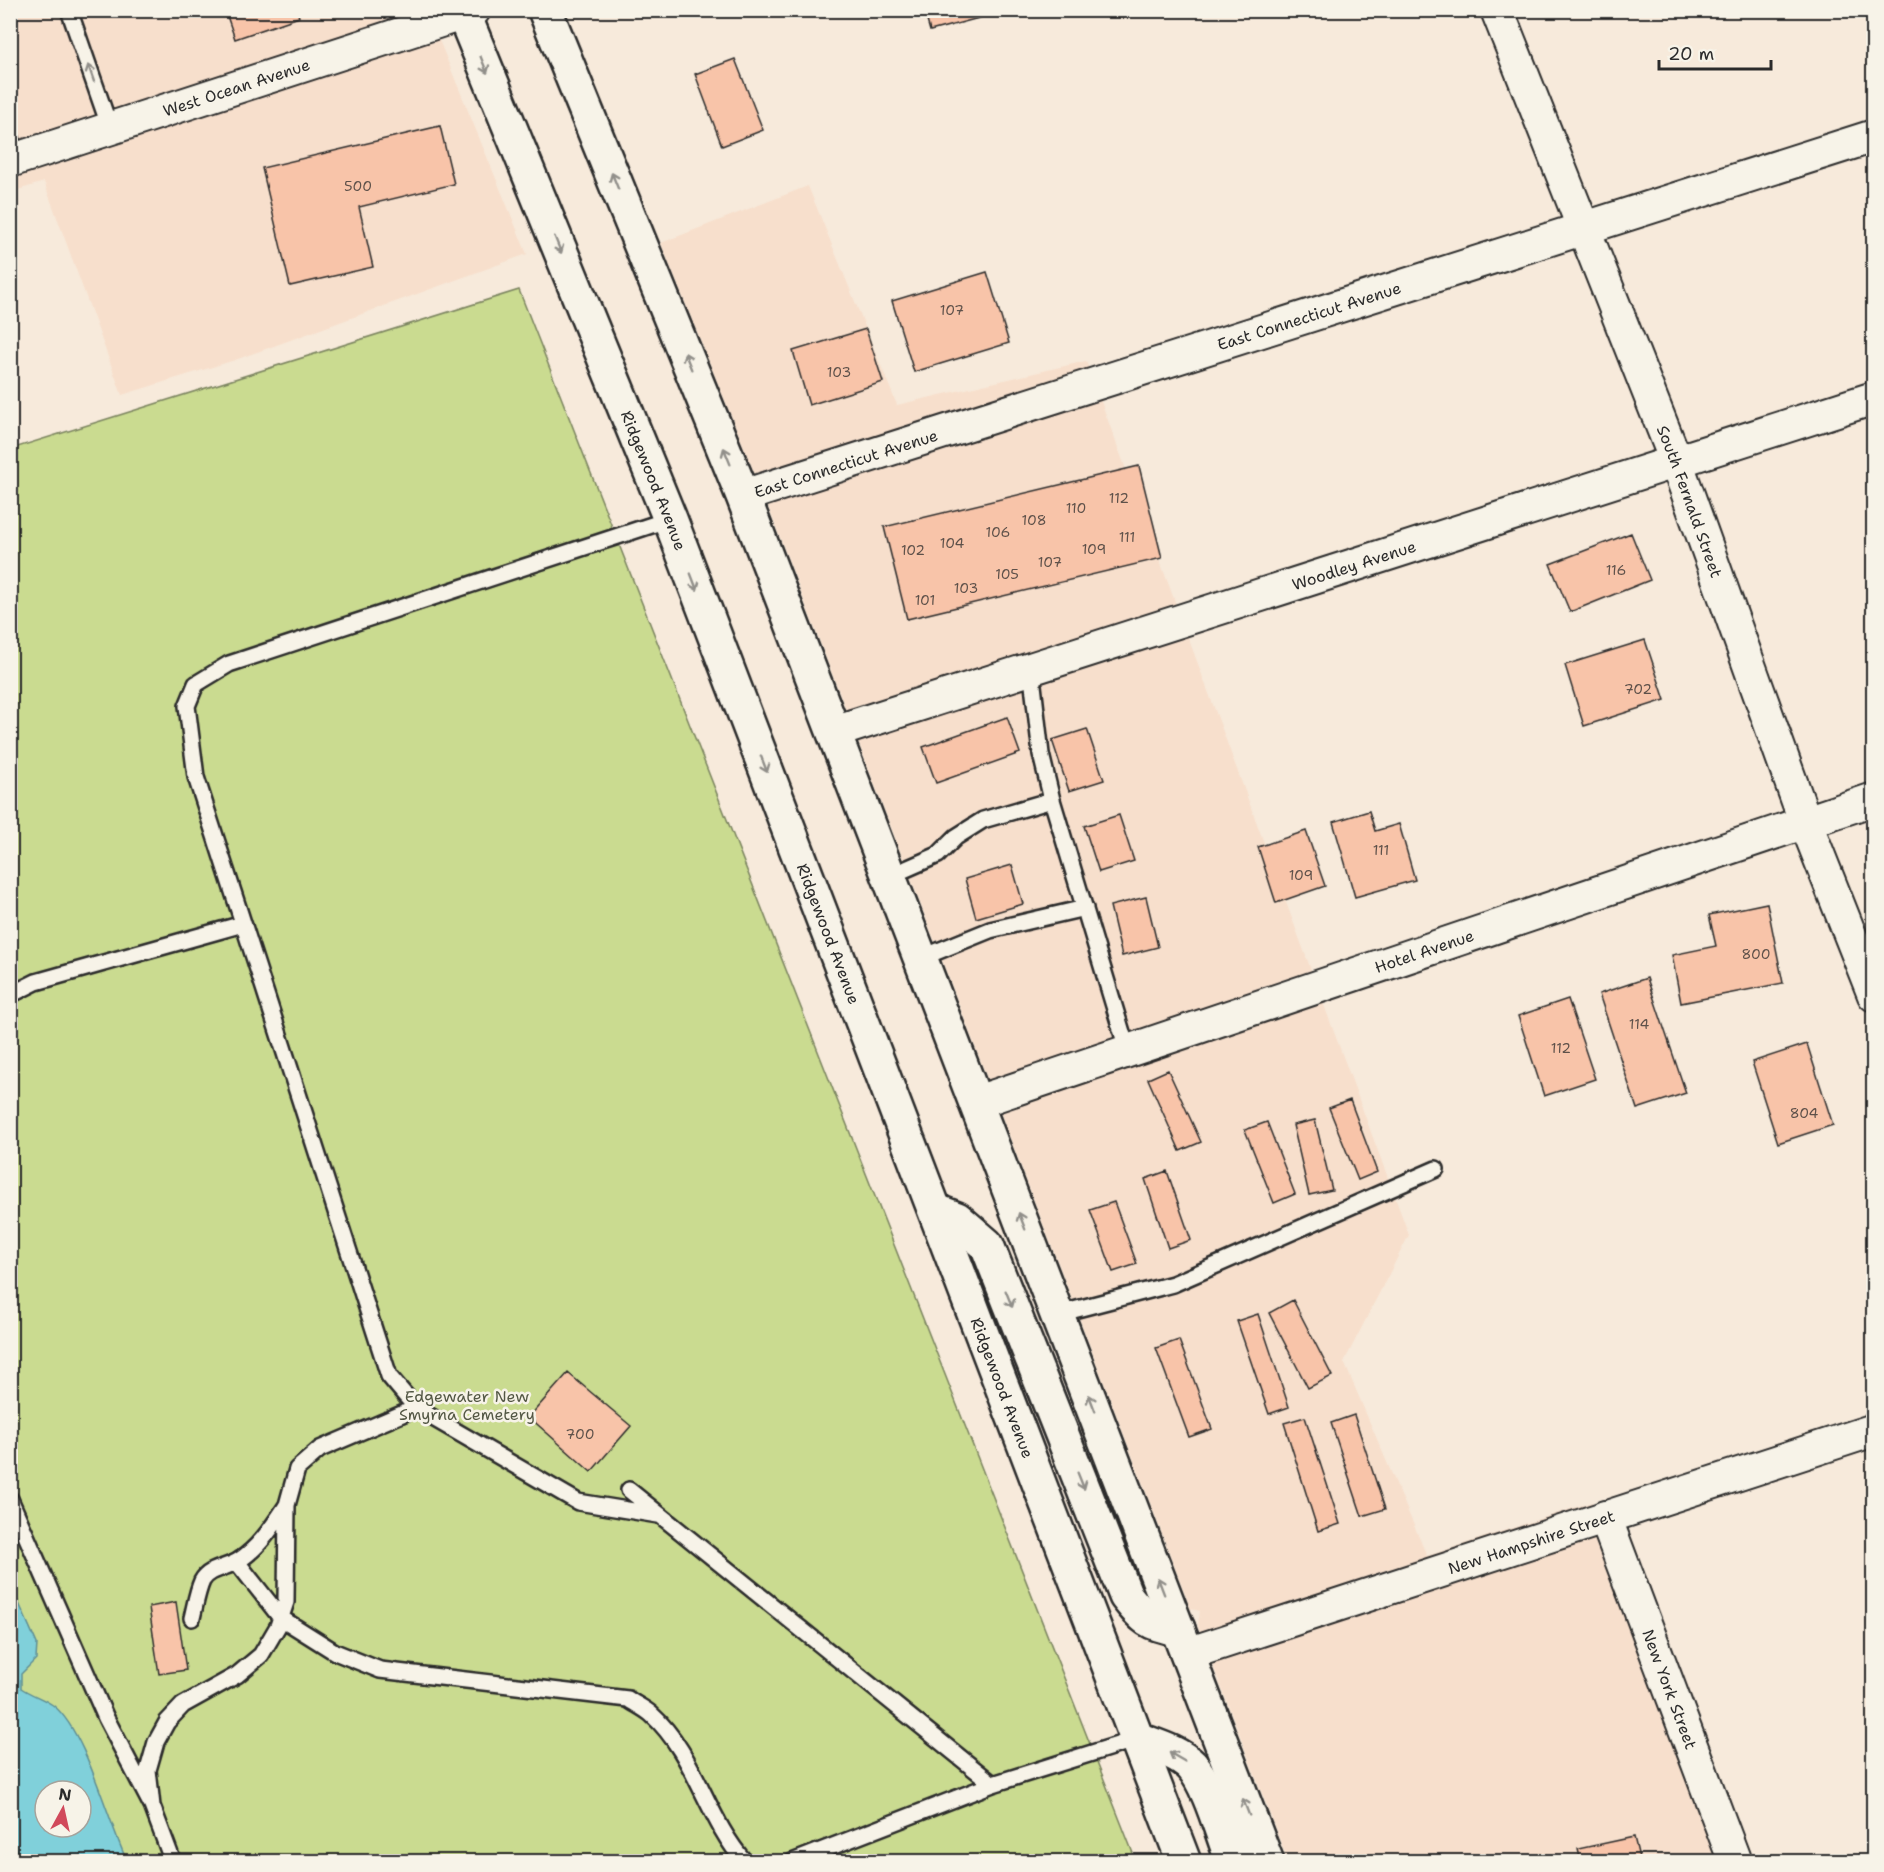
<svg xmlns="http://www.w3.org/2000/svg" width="1884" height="1872" font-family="'Shantell Sans',sans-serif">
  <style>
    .built { fill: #f7dfcc }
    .green { fill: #cadb90; stroke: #7a835e; stroke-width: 1.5; fill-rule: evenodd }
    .water { fill: #80d0da; stroke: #5e8e94; stroke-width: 1.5; fill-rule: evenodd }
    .building { fill: #f8c4a9; stroke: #2b2b2b; stroke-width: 1.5 }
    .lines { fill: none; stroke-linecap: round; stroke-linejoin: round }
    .service-casing { stroke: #2b2b2b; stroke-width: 20 }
    .minor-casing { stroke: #2b2b2b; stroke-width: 36 }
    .primary-casing { stroke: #2b2b2b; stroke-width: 38 }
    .service { stroke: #f7f3e8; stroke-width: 15 }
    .minor { stroke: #f7f3e8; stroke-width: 32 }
    .primary { stroke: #f7f3e8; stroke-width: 33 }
    .oneway { stroke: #918f8a }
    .labels { text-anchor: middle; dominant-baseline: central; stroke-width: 5; stroke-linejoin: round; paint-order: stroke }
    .number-label { font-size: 14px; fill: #5e514a }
    .street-label { font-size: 16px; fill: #2b2b2b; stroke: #f7f3e8 }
    .park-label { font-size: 16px; fill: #535744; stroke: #f7f3e8 }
  </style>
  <rect width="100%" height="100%" fill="#f7eadb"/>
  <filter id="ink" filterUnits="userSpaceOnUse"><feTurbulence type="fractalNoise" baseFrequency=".0167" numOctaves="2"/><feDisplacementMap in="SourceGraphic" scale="12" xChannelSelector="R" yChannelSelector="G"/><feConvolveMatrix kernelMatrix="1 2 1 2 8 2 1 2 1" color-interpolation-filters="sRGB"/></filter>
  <g filter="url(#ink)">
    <path class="built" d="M11 11H427L527 254 235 360 122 395 44 182 11 192Z
      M808 186 897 405 1086 361 1409 1235 1344 1362 1427 1556 1592 1502 1728 1861H1288L1198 1626 1200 1611 1191 1609 768 506 661 243Z"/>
    <path class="green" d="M519 290 1136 1861 11 1862V449ZM45 1791H81V1827H45Z"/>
    <path class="water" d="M10 1583 37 1644 36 1659 21 1674V1688C31 1695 45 1699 54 1706 86 1732 108 1822 127 1861H22L10 1833ZM45 1791H81V1827H45Z"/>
    <path class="building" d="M225 10H297L299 17 235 39Z
      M924 10H1009L930 31Z
      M735 59 763 130 722 146 695 74Z
      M440 126 454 184 359 207 373 267 290 286 262 168Z
      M987 272 1009 343 914 372 892 301Z
      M866 329 883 382 809 405 793 351Z
      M1139 466 1162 558 907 619 884 527Z
      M1631 533 1650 580 1570 612 1550 564Z
      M1645 640 1665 700 1584 726 1565 665Z
      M1007 717 1020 753 936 783 923 747Z
      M1087 729 1104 780 1069 791 1052 740Z
      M1369 811 1375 831 1399 824 1415 880 1355 897 1333 822Z
      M1119 815 1134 861 1099 872 1084 826Z
      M1306 831 1325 886 1276 903 1258 847Z
      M1012 865 1023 904 976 918 965 879Z
      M1146 897 1158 947 1122 956 1110 906Z
      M1767 903 1783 983 1681 1003 1672 955 1716 946 1709 915Z
      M1647 978 1686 1093 1637 1109 1599 994Z
      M1568 999 1595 1079 1544 1096 1518 1016Z
      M1807 1044 1833 1125 1778 1143 1752 1062Z
      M1168 1070 1201 1142 1180 1151 1148 1079Z
      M1350 1100 1377 1172 1358 1180 1329 1108Z
      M1315 1120 1332 1190 1309 1195 1293 1125Z
      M1267 1122 1295 1194 1274 1203 1245 1130Z
      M1167 1171 1191 1240 1168 1248 1145 1179Z
      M1114 1202 1137 1264 1113 1272 1090 1210Z
      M1293 1300 1332 1376 1308 1388 1269 1313Z
      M1258 1314 1289 1407 1269 1414 1237 1321Z
      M1179 1340 1212 1429 1189 1437 1156 1348Z
      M568 1373 631 1426 591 1472 529 1417Z
      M1354 1415 1385 1509 1362 1516 1331 1423Z
      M1305 1417 1340 1524 1318 1531 1284 1423Z
      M176 1602 186 1670 159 1674 149 1607Z
      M1634 1837 1640 1862H1581L1578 1849Z"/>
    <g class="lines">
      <g class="service-casing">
        <path id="service" d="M69 10 110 128
          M10 136 18 159
          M1031 668 1041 754 1052 800 1127 1049
          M890 876 938 855 956 837 983 820 1052 800
          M921 958 990 930 1085 908
          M10 995 36 982 243 924
          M1058 1314 1173 1284 1436 1169
          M629 1490 993 1784
          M10 1499 106 1718 152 1806 173 1862
          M658 1515 578 1502 416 1408 389 1376 196 777 187 706 196 684 229 664 670 519
          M237 1562 281 1618 335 1652 380 1670 628 1699C635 1704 644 1708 651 1714 695 1753 706 1818 745 1862
          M192 1618C195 1606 197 1592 202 1581 209 1568 227 1568 238 1561 259 1548 273 1526 287 1505
          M152 1806 148 1770 156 1742 167 1722 183 1705 237 1675 261 1655 278 1626 286 1602 287 1505 297 1469 320 1449 416 1408
          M792 1862 993 1784 1137 1739"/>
      </g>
      <g class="minor-casing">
        <g id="minor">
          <path id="s1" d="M1497 10 1676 461 1805 821 1874 995"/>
          <path id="s2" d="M10 161 474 10"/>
          <path id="s3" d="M743 496 1874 136"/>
          <path id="s4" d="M834 732 1874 398"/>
          <path id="s5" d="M977 1102 1874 799"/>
          <path id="s6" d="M1605 1517 1735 1862"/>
          <path id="s7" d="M1187 1654 1874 1430"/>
        </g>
      </g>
      <g class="primary-casing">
        <g id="primary">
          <path id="s8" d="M462 10 670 519 1184 1862"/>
          <path d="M545 10 743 496 1267 1862"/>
          <path d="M936 1211 957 1219 987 1245 1126 1596C1144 1619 1149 1624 1178 1629"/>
          <path d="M1137 1739C1155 1746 1178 1752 1192 1766 1210 1787 1222 1835 1233 1862"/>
        </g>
      </g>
      <use href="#service" class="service"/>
      <use href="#minor" class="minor"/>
      <use href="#primary" class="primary"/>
    </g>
    <defs><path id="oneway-shaft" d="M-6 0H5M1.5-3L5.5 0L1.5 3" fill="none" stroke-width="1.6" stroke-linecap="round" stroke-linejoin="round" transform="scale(1.5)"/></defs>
    <g class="oneway">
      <use href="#oneway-shaft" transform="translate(484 65) rotate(68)"/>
      <use href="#oneway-shaft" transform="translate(91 73) rotate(-109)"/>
      <use href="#oneway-shaft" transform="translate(615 181) rotate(-112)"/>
      <use href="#oneway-shaft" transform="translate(558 245) rotate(68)"/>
      <use href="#oneway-shaft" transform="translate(688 361) rotate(-112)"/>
      <use href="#oneway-shaft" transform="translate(727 456) rotate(-112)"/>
      <use href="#oneway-shaft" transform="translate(694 582) rotate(69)"/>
      <use href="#oneway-shaft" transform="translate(764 764) rotate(69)"/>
      <use href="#oneway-shaft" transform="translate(1022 1221) rotate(-111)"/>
      <use href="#oneway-shaft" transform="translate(1009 1299) rotate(68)"/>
      <use href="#oneway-shaft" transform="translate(1092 1403) rotate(-111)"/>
      <use href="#oneway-shaft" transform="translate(1081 1481) rotate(68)"/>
      <use href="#oneway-shaft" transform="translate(1161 1586) rotate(-111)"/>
      <use href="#oneway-shaft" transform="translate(1177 1757) rotate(-150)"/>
      <use href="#oneway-shaft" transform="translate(1246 1807) rotate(-111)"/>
    </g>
  </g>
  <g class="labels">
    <g class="number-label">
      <text x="358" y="186">500</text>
      <text x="952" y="310">107</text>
      <text x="839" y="372">103</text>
      <text x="1119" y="498">112</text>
      <text x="1076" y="508">110</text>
      <text x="1034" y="520">108</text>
      <text x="998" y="532">106</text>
      <text x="1127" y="537">111</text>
      <text x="952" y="543">104</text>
      <text x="1094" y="549">109</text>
      <text x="913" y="550">102</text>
      <text x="1050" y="562">107</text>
      <text x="1616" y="570">116</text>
      <text x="1007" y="574">105</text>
      <text x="966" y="588">103</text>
      <text x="925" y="600">101</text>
      <text x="1638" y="689">702</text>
      <text x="1381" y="850">111</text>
      <text x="1301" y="875">109</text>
      <text x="1756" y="954">800</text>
      <text x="1639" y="1024">114</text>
      <text x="1561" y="1048">112</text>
      <text x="1804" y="1113">804</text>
      <text x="580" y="1434">700</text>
    </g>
    <g class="street-label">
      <text stroke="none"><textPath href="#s2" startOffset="238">West Ocean Avenue</textPath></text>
      <text stroke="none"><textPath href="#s3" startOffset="594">East Connecticut Avenue</textPath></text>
      <text stroke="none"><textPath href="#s3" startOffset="108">East Connecticut Avenue</textPath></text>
      <text stroke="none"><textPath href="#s8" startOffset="508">Ridgewood Avenue</textPath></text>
      <text stroke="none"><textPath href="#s1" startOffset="528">South Fernald Street</textPath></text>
      <text stroke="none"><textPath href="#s4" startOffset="546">Woodley Avenue</textPath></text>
      <text stroke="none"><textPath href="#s8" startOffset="994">Ridgewood Avenue</textPath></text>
      <text stroke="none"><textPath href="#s5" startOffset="472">Hotel Avenue</textPath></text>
      <text stroke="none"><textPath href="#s8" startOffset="1480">Ridgewood Avenue</textPath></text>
      <text stroke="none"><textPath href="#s7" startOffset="362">New Hampshire Street</textPath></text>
      <text stroke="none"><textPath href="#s6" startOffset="184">New York Street</textPath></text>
    </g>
    <g class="park-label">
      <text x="467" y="1396">Edgewater New<tspan x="467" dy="18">Smyrna Cemetery</tspan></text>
    </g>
  </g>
  <rect width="1884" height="1872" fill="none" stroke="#f7f3e8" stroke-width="36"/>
  <rect x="18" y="18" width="1848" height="1836" fill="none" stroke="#2b2b2b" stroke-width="2" filter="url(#ink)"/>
  <g transform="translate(63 1809) rotate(8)"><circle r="28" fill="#f7f3e8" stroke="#a5a39c" stroke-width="1.5"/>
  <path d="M0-4.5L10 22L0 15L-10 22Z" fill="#d1495b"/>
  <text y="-9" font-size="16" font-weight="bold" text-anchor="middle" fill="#2b2b2b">N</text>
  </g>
  <path d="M1659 60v9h112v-9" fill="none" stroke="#2b2b2b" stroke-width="3"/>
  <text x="1668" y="60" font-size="18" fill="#2b2b2b" stroke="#f7f3e8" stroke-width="4.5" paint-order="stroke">20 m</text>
</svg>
